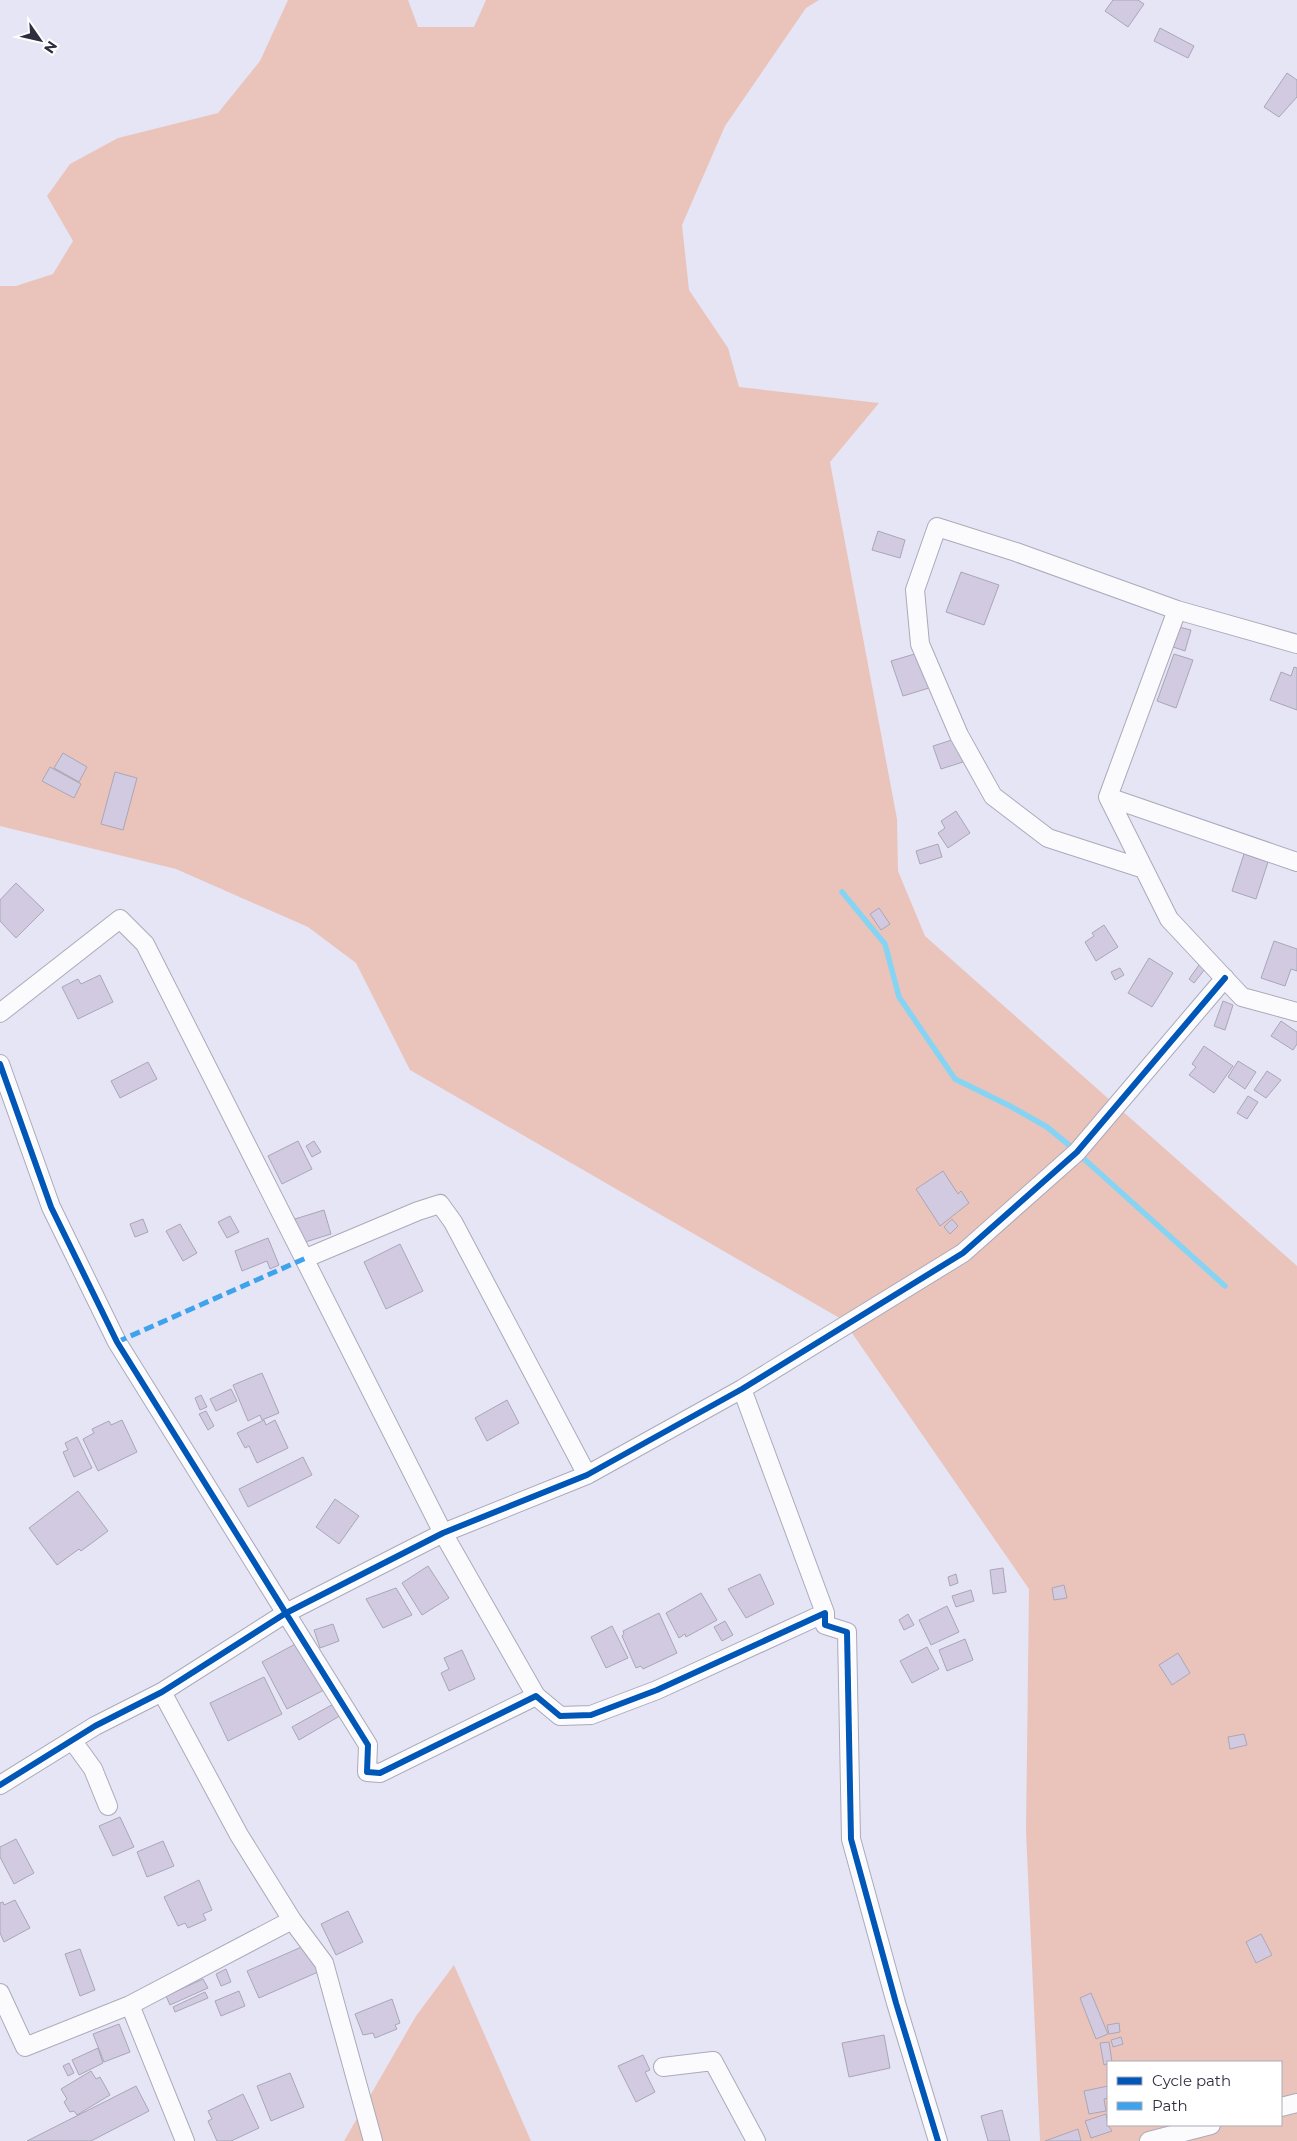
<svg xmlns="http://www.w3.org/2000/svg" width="1297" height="2141" font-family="Montserrat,sans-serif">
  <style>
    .green { fill: #eac4ba; fill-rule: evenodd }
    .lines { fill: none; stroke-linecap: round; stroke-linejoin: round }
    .stream { stroke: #86d4f4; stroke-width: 5.5 }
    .building { fill: #d1cae1; stroke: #aaa6b6 }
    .street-casing { stroke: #aaaaba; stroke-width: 20 }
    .street { stroke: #fbfbfe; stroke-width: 18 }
    .quiet { stroke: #3ea3ec; stroke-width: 5; stroke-dasharray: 10 5; stroke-linecap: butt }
    .cycleway-casing { stroke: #fff; stroke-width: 9 }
    .cycleway { stroke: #0057b8; stroke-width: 6 }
  </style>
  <rect width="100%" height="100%" fill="#e5e5f5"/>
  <path class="green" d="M288 0H408L418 27H474L486 0H819L806 8 725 126 682 225 689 290 728 348 739 387 879 403 830 462 897 819 898 871 925 936 1297 1266V2141H1040L1026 1832 1029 1589 843 1320 410 1070 356 963 308 927 176 869 0 826V286H16L53 274 73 241 47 196 70 164 118 138 218 113 260 61ZM1108 2062H1281V2125H1108Z
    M454 1965 531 2141H344L416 2016Z"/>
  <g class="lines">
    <path class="stream" d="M842 892 885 944 899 997 955 1079 1010 1106 1047 1127 1069 1145
      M1083 1158 1225 1286"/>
  </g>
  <path class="building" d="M1113 0H1138L1144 4 1128 27 1105 11Z
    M1160 28 1194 46 1188 58 1154 41Z
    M1287 73 1297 80V97L1279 117 1264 107Z
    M878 531 905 540 900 558 872 550Z
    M961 572 999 585 984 625 946 612Z
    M1179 627 1191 630 1185 651 1173 647Z
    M918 653 929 688 903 696 891 661Z
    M1174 654 1193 660 1176 708 1157 701Z
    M1294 667 1297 668V710L1270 700 1281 672 1291 676Z
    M955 739 966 761 941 769 933 746Z
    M63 753 87 767 79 782 54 768Z
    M50 767 81 784 74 798 42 781Z
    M115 772 137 778 123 830 101 824Z
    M956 811 970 833 948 848 938 833 945 828 941 821Z
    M938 844 942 857 920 864 916 851Z
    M1244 854 1268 862 1256 899 1232 891Z
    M16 883 44 910 16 938 0 921V900Z
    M879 908 890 924 881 930 870 914Z
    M1104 925 1118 947 1096 961 1085 942 1094 936 1092 933Z
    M1274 941 1297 949V971L1291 969 1285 986 1261 978Z
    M1149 958 1173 973 1152 1007 1128 993Z
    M1199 965 1205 969 1194 983 1189 979Z
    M1120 968 1124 975 1115 980 1111 972Z
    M100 975 113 1002 78 1019 62 987 78 979 81 984Z
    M1223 1001 1233 1005 1225 1030 1214 1026Z
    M1281 1021 1297 1032V1044L1293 1050 1271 1036Z
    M1204 1046 1233 1066 1214 1093 1189 1075 1196 1067 1192 1064Z
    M1238 1061 1256 1072 1245 1089 1228 1077Z
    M148 1062 157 1079 120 1098 111 1081Z
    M1267 1071 1281 1080 1266 1098 1254 1090Z
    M1248 1096 1258 1102 1247 1119 1237 1113Z
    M298 1141 312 1169 282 1184 268 1156Z
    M314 1141 321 1152 312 1157 306 1146Z
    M943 1171 958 1194 961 1191 969 1203 940 1226 916 1189Z
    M324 1210 331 1234 302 1243 295 1219Z
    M230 1216 239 1232 227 1238 218 1222Z
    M143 1219 148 1232 135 1237 130 1224Z
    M952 1219 958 1226 950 1234 944 1227Z
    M180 1224 197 1253 183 1261 166 1231Z
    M268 1238 279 1265 270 1269 267 1261 242 1271 235 1251Z
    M400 1244 423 1291 386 1309 364 1262Z
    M262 1373 279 1413 262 1420 260 1415 248 1421 233 1385Z
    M231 1389 237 1401 216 1411 210 1399Z
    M201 1395 207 1407 200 1410 195 1398Z
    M507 1400 519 1423 487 1441 475 1418Z
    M206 1411 214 1426 208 1430 199 1414Z
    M122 1420 137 1452 98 1471 83 1439 94 1433 92 1429 109 1421 111 1425Z
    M264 1420 266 1425 275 1420 288 1448 257 1463 249 1446 245 1448 237 1433Z
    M77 1437 92 1468 74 1477 63 1452 68 1450 65 1443Z
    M303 1457 312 1475 248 1507 239 1489Z
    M78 1491 108 1531 81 1551 79 1549 57 1565 29 1528Z
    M335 1499 359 1516 339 1544 316 1527Z
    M428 1566 449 1598 422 1615 402 1583Z
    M1003 1568 1006 1592 993 1594 990 1570Z
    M760 1574 774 1604 746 1618 728 1589Z
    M956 1574 958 1583 950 1586 948 1577Z
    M1064 1585 1067 1598 1054 1600 1052 1588Z
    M396 1588 412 1615 383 1628 366 1599Z
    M971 1590 974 1601 956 1607 952 1596Z
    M701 1593 717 1620 686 1637 685 1634 679 1638 666 1613Z
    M947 1606 959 1632 931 1645 919 1620Z
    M659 1613 677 1653 643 1669 641 1666 636 1668 622 1636 624 1634 623 1631Z
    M908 1614 914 1625 904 1630 899 1620Z
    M725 1621 733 1635 722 1641 714 1627Z
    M333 1624 339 1641 320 1648 314 1630Z
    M612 1626 628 1658 606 1668 591 1637Z
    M965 1639 973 1660 947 1671 939 1650Z
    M299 1642 324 1690 287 1709 262 1662Z
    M927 1647 939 1669 912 1683 900 1661Z
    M462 1650 475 1679 449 1691 441 1673 449 1669 444 1658Z
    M1178 1653 1190 1673 1172 1685 1159 1665Z
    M264 1677 282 1714 228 1741 210 1703Z
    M337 1702 343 1714 299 1740 292 1727Z
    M1244 1734 1247 1745 1230 1749 1228 1737Z
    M120 1817 134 1847 113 1856 99 1826Z
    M16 1839 34 1873 14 1884 0 1857V1847Z
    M163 1841 174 1866 147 1877 137 1852Z
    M199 1880 212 1910 203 1914 206 1920 188 1928 185 1923 178 1926 164 1897Z
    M15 1900 30 1928 4 1942 0 1933V1903L3 1902 4 1905Z
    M348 1911 363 1942 336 1955 321 1924Z
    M1261 1934 1272 1955 1256 1963 1246 1942Z
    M306 1945 318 1972 259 1998 247 1971Z
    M80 1949 95 1990 80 1996 65 1954Z
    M226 1969 231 1982 221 1986 216 1974Z
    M203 1979 208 1988 170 2005 166 1996Z
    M239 1991 245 2006 221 2016 215 2001Z
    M205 1992 208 1998 175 2012 173 2007Z
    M1091 1993 1108 2034 1096 2039 1080 1998Z
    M392 1999 400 2023 395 2025 397 2029 375 2038 373 2033 363 2035 355 2014Z
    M1119 2023 1120 2032 1109 2034 1107 2025Z
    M119 2024 130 2052 104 2062 93 2034Z
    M884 2035 890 2068 849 2077 842 2043Z
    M1121 2037 1123 2044 1113 2047 1111 2040Z
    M1109 2042 1112 2062 1104 2065 1100 2043Z
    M98 2048 103 2063 79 2075 72 2060Z
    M643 2055 650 2070 645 2072 655 2092 636 2102 618 2066Z
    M69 2063 74 2073 68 2076 63 2066Z
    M91 2071 96 2079 100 2077 110 2095 77 2115 74 2111 70 2112 64 2102 67 2099 61 2089Z
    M290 2073 304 2107 271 2121 257 2086Z
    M136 2086 149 2111 91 2141H27Z
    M1108 2086V2098L1104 2099 1106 2111 1089 2114 1084 2091Z
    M243 2094 259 2128 231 2141H217L208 2121 212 2119 208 2111Z
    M1002 2110 1010 2141H988L981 2116Z
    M1106 2114 1108 2125 1112 2131 1091 2138 1085 2121Z
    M1078 2129 1081 2141H1045Z"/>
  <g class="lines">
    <g class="street-casing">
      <path id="street" d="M1177 610 1108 797 1169 919 1242 997 1297 1012
        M1108 797 1297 862
        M1144 869 1048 838 993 796 959 735 920 644 915 590 937 527 1016 552 1177 610 1297 644
        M0 1013 120 919 145 944 443 1533 536 1696
        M0 1064 51 1207 117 1342 368 1745 367 1772 380 1773 536 1696 560 1716 591 1715 657 1690 825 1613V1625L847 1632 851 1839 896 2003 938 2141
        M306 1258 418 1211 440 1204 453 1222 587 1475
        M742 1389 825 1613
        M162 1692 239 1835 292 1920 324 1963 373 2141
        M72 1740 93 1769 108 1806
        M0 1785 95 1726 162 1692 286 1613 443 1533 587 1475 742 1389 963 1253 1077 1152 1225 978
        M0 1993 25 2047 130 2005 292 1920
        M130 2005 185 2141
        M663 2067 713 2061 756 2141
        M1281 2107 1297 2103
        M1149 2141 1211 2125"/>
    </g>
    <use href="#street" class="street"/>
    <path class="quiet" d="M117 1342 306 1258"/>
    <g class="cycleway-casing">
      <path id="cycleway" d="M0 1064 51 1207 117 1342 368 1745 367 1772 380 1773 536 1696 560 1716 591 1715 657 1690 825 1613V1625L847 1632 851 1839 896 2003 938 2141
        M0 1785 95 1726 162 1692 286 1613 443 1533 587 1475 742 1389 963 1253 1077 1152 1225 978"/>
    </g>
    <use href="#cycleway" class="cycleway"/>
  </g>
  <rect x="1107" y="2061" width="175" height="65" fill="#ffffff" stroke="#ababb3"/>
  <rect x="1117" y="2077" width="25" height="8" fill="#0057b8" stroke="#ababb3"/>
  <text x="1152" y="2086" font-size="15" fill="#2e2e40">Cycle path</text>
  <rect x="1117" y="2102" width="25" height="8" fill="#3ea3ec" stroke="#ababb3"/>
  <text x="1152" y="2111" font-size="15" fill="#2e2e40">Path</text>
  <g transform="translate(40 40) rotate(124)" stroke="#ffffff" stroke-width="4" paint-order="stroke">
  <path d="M0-4L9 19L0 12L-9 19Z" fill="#2e2e40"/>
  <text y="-8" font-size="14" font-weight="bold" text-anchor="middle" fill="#2e2e40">N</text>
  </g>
</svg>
